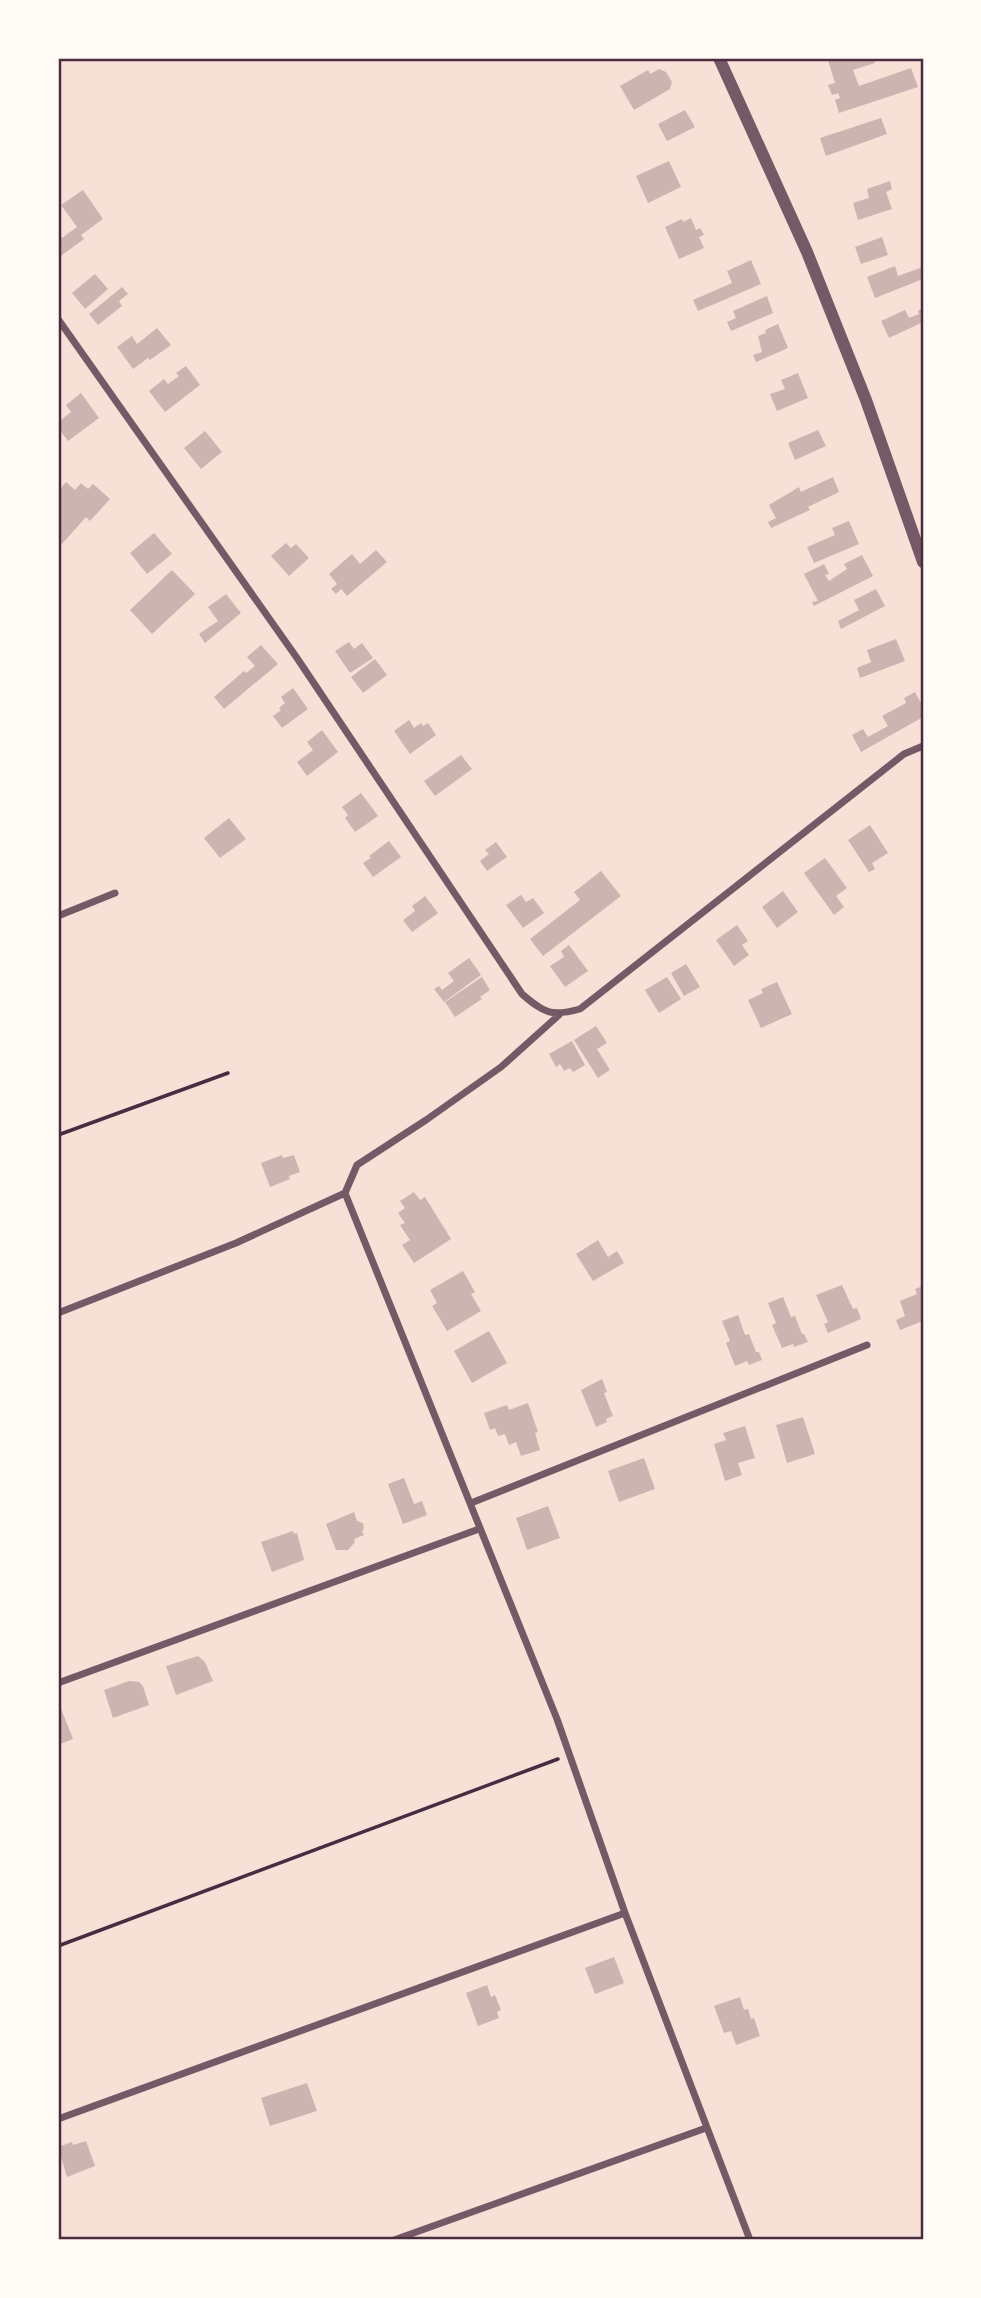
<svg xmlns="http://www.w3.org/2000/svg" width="981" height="2298" font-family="'Exo 2',sans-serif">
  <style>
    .building { fill: #ccb4b1 }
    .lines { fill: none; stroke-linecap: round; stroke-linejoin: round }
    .path { stroke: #4a2c40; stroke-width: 3.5 }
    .minor { stroke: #755966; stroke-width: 7 }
    .tertiary { stroke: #755966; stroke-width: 12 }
    .neatline { fill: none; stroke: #4a2c40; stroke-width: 2.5 }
  </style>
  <rect width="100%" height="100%" fill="#f7e1d7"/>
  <path class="building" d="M835 58H873L875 63 853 70 859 86 911 68 918 87 839 113 835 100 840 98 838 93 832 95 828 85 835 83 828 60Z
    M659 69 666 72 672 82 670 89 634 110 620 86 648 70 650 74Z
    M685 110 695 127 667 141 658 124Z
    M881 118 887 134 826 156 820 138Z
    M669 161 681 187 648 203 636 176Z
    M890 181 892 189 886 192 892 209 858 220 853 203 869 198 867 189Z
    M83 190 103 219 81 235 84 239 58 258V233L62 238 77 227 61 205Z
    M691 218 696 230 700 228 704 235 699 237 704 248 679 259 665 227 682 219 683 222Z
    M882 237 888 255 861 264 855 247Z
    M751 260 761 284 698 311 693 300 732 283 727 271Z
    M895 266 898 276 923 267V279L875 298 867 277Z
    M95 274 108 289 85 309 72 293Z
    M122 287 128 294 119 301 122 306 98 325 89 314Z
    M767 296 773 313 731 331 727 322 736 318 733 311Z
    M923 308V322L889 338 881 321 905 310 909 318 919 314 918 311Z
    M778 324 788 348 756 362 753 355 762 352 758 336 766 333 765 330Z
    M157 328 171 345 150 360 148 358 133 369 117 347 132 336 137 344Z
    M186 366 200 385 165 412 149 391 164 379 168 384 179 376 176 373Z
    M798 373 808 398 777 411 770 394 785 389 781 380Z
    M81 393 99 418 68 441 58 428V416L61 420 71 412 66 405Z
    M818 430 826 446 795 460 788 443Z
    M205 431 222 452 201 469 184 448Z
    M833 477 839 492 808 507 810 510 771 528 768 522 776 518 769 505 799 487 801 492Z
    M66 482 75 490 81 483 88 489 93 484 110 499 90 521 86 517 62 544 58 541V491Z
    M849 521 859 544 814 563 807 547 835 535 832 528Z
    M154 533 172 554 147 574 130 553Z
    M286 543 291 548 296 544 309 558 289 576 271 556Z
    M376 550 387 562 347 596 341 589 336 594 331 589 337 584 329 574 352 554 360 564Z
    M862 555 873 576 814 606 812 602 818 601 804 574 824 564 829 574 825 575 829 581 847 569 844 564Z
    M172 570 195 594 152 634 130 610Z
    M876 589 885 606 841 629 838 621 859 610 854 600Z
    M226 594 241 613 205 643 199 634 218 621 208 607Z
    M896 639 905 661 860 678 857 668 871 662 867 650Z
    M349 642 354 649 362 643 373 658 350 673 335 651Z
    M261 645 278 664 224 709 214 697 244 671 246 673 255 666 247 657Z
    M375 659 387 675 363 693 351 677Z
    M293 688 308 709 282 728 273 716 281 710 279 708 285 703 281 697Z
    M915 692 923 707V717L861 752 852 735 863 729 868 737 888 726 882 716 906 703 904 698Z
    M409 720 414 728 421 723 423 726 428 723 436 735 410 754 394 731Z
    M322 730 338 752 307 776 297 762 313 750 307 742Z
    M461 755 472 769 435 796 424 781Z
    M361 793 378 816 355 832 345 818 348 815 342 807Z
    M229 818 246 839 220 858 204 838Z
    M870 825 888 853 872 863 875 869 869 872 848 840Z
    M389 841 401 857 373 877 363 863 371 858 369 856Z
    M496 842 507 857 487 871 480 861 489 854 485 850Z
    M825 858 847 888 836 896 844 907 834 915 804 873Z
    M601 871 621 896 543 956 530 939 580 900 574 892Z
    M783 891 798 912 777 928 762 907Z
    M521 895 526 902 533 898 544 913 523 928 506 905Z
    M425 896 438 913 412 932 403 920 415 911 412 906Z
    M737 925 748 941 742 945 749 955 734 966 716 940Z
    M569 945 588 971 565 987 550 966 564 957 561 951Z
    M469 958 481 975 444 1002 434 989 439 986 442 990 454 981 448 973Z
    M686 964 700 987 684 996 671 973Z
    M482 977 490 990 480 997 482 999 455 1017 445 1002Z
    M667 977 681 999 659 1013 645 990Z
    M777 982 792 1014 761 1028 748 1000 763 993 761 989Z
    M596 1026 607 1043 597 1049 610 1070 598 1078 574 1040Z
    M572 1041 585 1065 573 1072 570 1068 564 1071 560 1064 556 1067 549 1054Z
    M282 1155 283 1158 294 1155 300 1172 289 1176 290 1179 270 1187 261 1163Z
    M414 1192 420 1200 425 1197 451 1239 414 1263 402 1245 410 1240 400 1225 405 1223 398 1213 405 1208 400 1201Z
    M598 1240 608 1257 617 1251 624 1263 593 1281 576 1254Z
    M463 1271 475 1292 471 1294 481 1311 447 1331 432 1306 437 1303 430 1290Z
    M842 1285 853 1309 857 1308 861 1319 828 1333 824 1324 828 1322 816 1295Z
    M923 1286V1321L900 1330 896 1320 905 1316 900 1301 917 1294 915 1289Z
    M783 1297 791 1317 795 1316 802 1334H804L808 1342 794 1347 793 1344 782 1348 772 1325 776 1323 768 1303Z
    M738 1315 745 1335 749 1334 756 1352H759L762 1360 749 1365 747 1361 735 1366 726 1343 730 1341 722 1321Z
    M489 1331 507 1363 472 1383 454 1351Z
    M602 1379 607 1392 604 1393 613 1416 606 1419 607 1422 596 1427 581 1390Z
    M528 1403 538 1432 535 1433 540 1450 521 1456 516 1442 509 1445 505 1434 498 1436 495 1428 490 1430 484 1413 507 1405 509 1410Z
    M803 1417 815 1454 787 1463 776 1425Z
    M745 1426 755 1458 738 1463 742 1475 725 1481 714 1444 726 1440 723 1433Z
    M644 1458 655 1489 619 1502 608 1471Z
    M404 1478 414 1504 422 1501 427 1515 403 1524 388 1484Z
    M548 1506 560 1538 527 1550 516 1518Z
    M354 1512 357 1521 363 1523 364 1528 362 1532 364 1535 354 1539 355 1542 348 1550H336L326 1524Z
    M293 1531 294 1534 297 1533 304 1560 272 1572 261 1542Z
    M198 1656 205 1662 213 1681 176 1695 166 1666Z
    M129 1681 139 1682 143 1686 149 1705 113 1718 104 1690Z
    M60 1706 73 1739 58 1745V1707Z
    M614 1957 624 1983 595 1994 585 1968Z
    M487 1985 491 1997 495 1995 501 2010 497 2012 499 2018 478 2026 466 1993Z
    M740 1997 744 2010 748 2009 751 2019 754 2018 760 2036 736 2045 731 2031 724 2033 714 2006Z
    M307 2083 317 2111 270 2126 261 2098Z
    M86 2141 95 2166 67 2177 58 2147 72 2142 73 2145Z"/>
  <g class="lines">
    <path class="path" d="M58 1135 228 1073
      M58 1946 558 1759"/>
    <path class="minor" d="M58 319 297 658 522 994C544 1013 551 1017 580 1009L904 754 923 746
      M58 916 115 893
      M559 1015 501 1067 426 1120 357 1165 345 1193 557 1719 625 1913 750 2240
      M58 1313 236 1243 345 1193
      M471 1503 867 1345
      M58 1683 479 1529
      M58 2119 625 1913
      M394 2240 706 2128"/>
    <path class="tertiary" d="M719 58 807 252 866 400 923 562"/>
  </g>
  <rect width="981" height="2298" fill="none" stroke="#fffaf5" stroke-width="119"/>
  <rect x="60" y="60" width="862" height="2178" class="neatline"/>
</svg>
